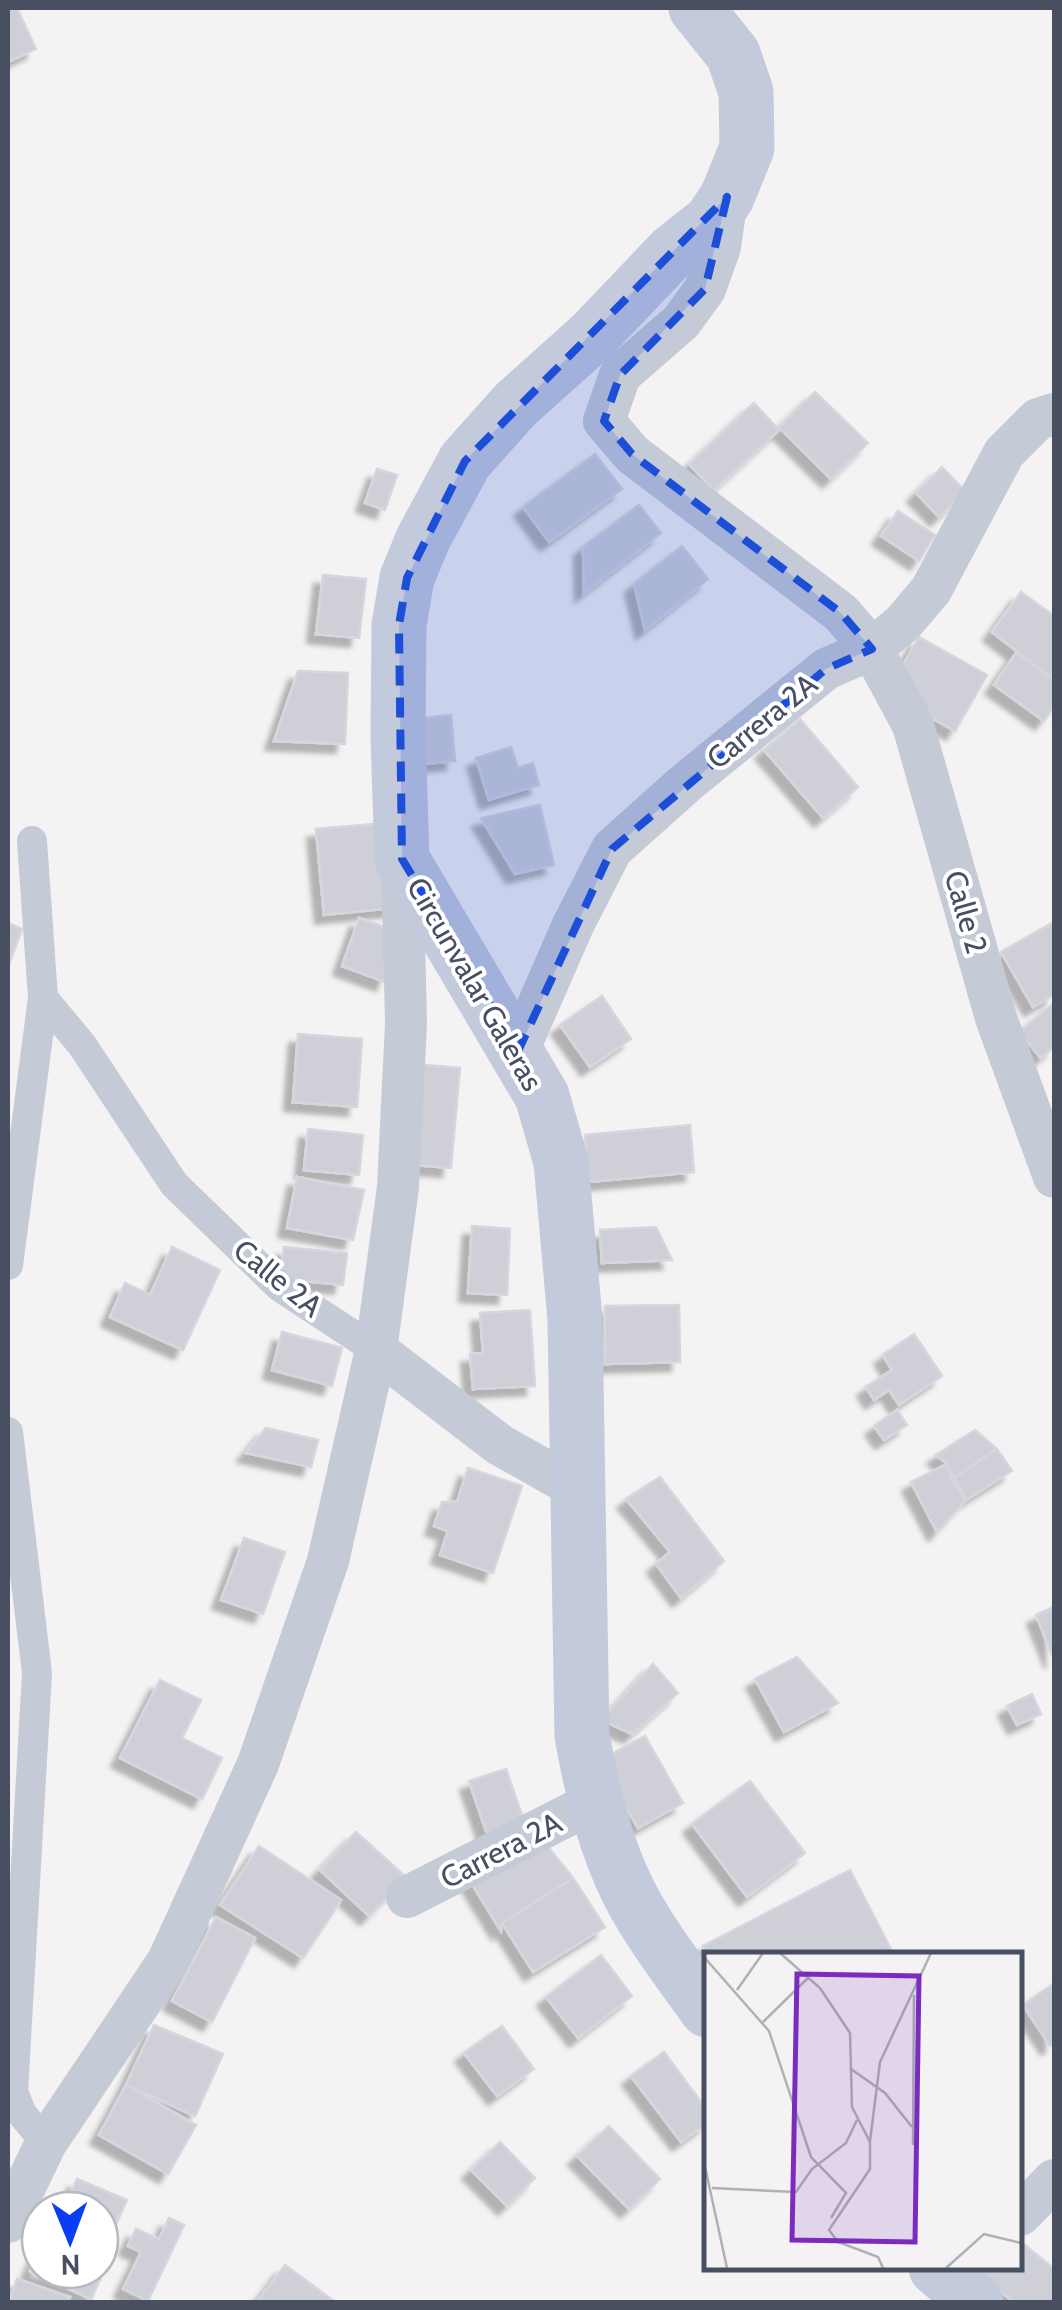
<svg xmlns="http://www.w3.org/2000/svg" width="1062" height="2310" font-family="Cabin,sans-serif">
  <style>
    .building { fill: #cecfd7; stroke: #d5d6de; stroke-width: 2.5; filter: url(#shadow) }
    .lines { fill: none; stroke-linecap: round; stroke-linejoin: round }
    .pedestrian { stroke: #c5cad7; stroke-width: 30 }
    .minor { stroke: #c5cad7; stroke-width: 42 }
    .secondary { stroke: #c3cadc; stroke-width: 55 }
    .marked { fill: #1d4ed8; fill-opacity: 0.2; stroke: #1d4ed8; stroke-width: 8; stroke-dasharray: 20 12; stroke-linejoin: round }
    .labels { text-anchor: middle; dominant-baseline: central; stroke-width: 8; stroke-linejoin: round; paint-order: stroke }
    .street-label { font-size: 30px; fill: #484f61; stroke: #fff }
    .inset-road { fill: none; stroke: #afb1b8; stroke-width: 2.5 }
    .view { fill: #7b2cbf; fill-opacity: 0.15; stroke: #7b2cbf; stroke-width: 5 }
    .inset-edge { fill: none; stroke: #484f61; stroke-width: 5 }
  </style>
  <defs>
    <filter id="shadow"><feDropShadow dx="-9" dy="9" stdDeviation="2.5" flood-color="#0004"/></filter>
  </defs>
  <rect width="100%" height="100%" fill="#f4f2f2"/>
  <path class="building" d="M17 8 36 49 8 62V11Z
    M815 392 868 443 831 479 779 427Z
    M754 403 779 430 714 490 689 464Z
    M595 454 622 489 549 542 523 507Z
    M942 467 966 492 939 517 916 493Z
    M377 469 397 475 385 510 365 503Z
    M639 505 661 533 584 593 583 547Z
    M898 511 935 535 919 561 881 536Z
    M682 546 708 579 645 630 634 584Z
    M323 575 366 579 359 638 316 634Z
    M1021 592 1054 616V680L992 632Z
    M919 637 987 675 955 731 916 709 899 672Z
    M1016 653 1054 680V706L1044 721 994 685Z
    M298 671 348 673 345 744 274 741Z
    M451 715 455 761 425 764 420 718Z
    M800 719 858 787 823 818 764 750Z
    M511 747 518 768 533 763 539 785 489 800 476 758Z
    M540 805 554 865 515 874 481 818Z
    M386 823 394 908 324 915 316 829Z
    M359 918 402 933 385 982 342 966Z
    M1054 922V995L1033 1007 1001 952Z
    M8 923 22 929 8 967Z
    M602 996 631 1039 590 1067 560 1025Z
    M1054 1003V1047L1041 1058 1019 1032Z
    M298 1034 362 1039 357 1107 293 1102Z
    M424 1065 460 1068 451 1168 415 1165Z
    M690 1125 694 1172 589 1182 585 1135Z
    M308 1129 363 1135 359 1175 304 1170Z
    M297 1177 364 1190 353 1240 287 1228Z
    M472 1226 510 1229 507 1295 468 1293Z
    M656 1227 672 1260 602 1263 600 1230Z
    M172 1247 220 1270 183 1350 110 1317 125 1283 150 1295Z
    M284 1247 347 1253 343 1285 280 1279Z
    M679 1305 680 1362 605 1364V1306Z
    M530 1310 535 1386 473 1389 470 1354 483 1353 480 1313Z
    M282 1332 342 1348 332 1386 272 1370Z
    M914 1334 942 1376 899 1405 889 1390 874 1400 866 1387 892 1370 883 1355Z
    M897 1410 907 1425 884 1440 874 1426Z
    M266 1428 318 1440 311 1467 246 1453Z
    M975 1430 997 1449 952 1479 947 1464 936 1455Z
    M997 1449 1012 1471 966 1500 952 1479Z
    M947 1464 966 1500 937 1532 911 1482Z
    M468 1468 522 1486 493 1573 440 1555 448 1531 434 1526 442 1502H457Z
    M660 1477 724 1561 681 1598 656 1564 670 1552 626 1499Z
    M244 1538 285 1552 263 1614 221 1600Z
    M1054 1607V1660L1036 1615Z
    M797 1657 838 1703 784 1732 755 1679Z
    M653 1664 678 1693 632 1734 602 1720Z
    M160 1680 201 1700 182 1738 222 1758 202 1799 120 1758Z
    M1032 1694 1041 1714 1017 1725 1007 1706Z
    M645 1736 683 1803 638 1828 599 1761Z
    M506 1769 526 1827 489 1840 469 1781Z
    M750 1781 805 1853 747 1897 692 1824Z
    M356 1832 406 1877 369 1916 320 1870Z
    M538 1834 573 1878 502 1923 501 1931 467 1876Z
    M259 1846 341 1900 303 1958 220 1905Z
    M850 1870 894 1955H708L703 1946Z
    M573 1878 605 1927 533 1972 502 1923Z
    M216 1917 255 1938 212 2022 172 2001Z
    M601 1955 632 1996 578 2038 546 1997Z
    M1053 1984 1054 2043 1050 2046 1023 2005Z
    M154 2025 223 2054 195 2116 126 2085Z
    M502 2026 534 2069 497 2096 464 2053Z
    M664 2052 707 2110V2123L681 2142 631 2076Z
    M126 2085 196 2125 168 2174 99 2135Z
    M609 2126 660 2179 629 2209 577 2156Z
    M500 2142 535 2178 507 2206 471 2170Z
    M77 2179 127 2200 113 2231 100 2225V2210H64Z
    M169 2218 184 2225 148 2301 123 2289 141 2252 128 2246 136 2229 159 2239Z
    M1020 2241 1054 2269V2302H1014L975 2272 979 2268H1020Z
    M40 2248V2270H100V2264L106 2267 91 2299 30 2271Z
    M285 2265 335 2302H257Z
    M17 2279 70 2297 68 2302H9Z"/>
  <g class="lines">
    <path class="pedestrian" d="M43 998 82 1045 174 1184 280 1287 376 1350
      M8 1265 43 998 32 841
      M8 1432 37 1673 13 2092 22 2114 46 2143"/>
    <path class="minor" d="M727 197 720 247 705 289 681 322 620 375 604 421 632 454 841 613 872 649 913 725 996 1018 1054 1177
      M518 1051 573 925 612 849 687 782 826 669 872 649 903 623 931 590 1004 453 1038 419 1054 414
      M376 1350 500 1445 578 1489
      M407 1897 594 1802
      M1020 2215 1054 2180
      M8 2222 46 2143 168 1961 258 1764 328 1561 376 1350 398 1187 406 1023 402 859"/>
    <path class="secondary" d="M696 8 733 54 746 92 747 148 727 197 711 221 673 251 593 335 515 405 465 461 423 539 407 578 399 625 398 736 402 859 542 1096 561 1162 575 1319 582 1736C592 1790 604 1843 629 1893 650 1934 680 1972 707 2010
      M936 2268 976 2302"/>
  </g>
  <path class="marked" d="M727 197 705 289 620 375 604 421 632 454 841 613 872 649 826 669 612 849 518 1051 402 859 399 625 407 578 465 461Z"/>
  <g class="labels">
    <g class="street-label">
      <text transform="translate(762 721) rotate(-39)">Carrera 2A</text>
      <text transform="translate(966 912) rotate(74)">Calle 2</text>
      <text transform="translate(475 984) rotate(60)">Circunvalar Galeras</text>
      <text transform="translate(278 1278) rotate(39)">Calle 2A</text>
      <text transform="translate(501 1850) rotate(-27)">Carrera 2A</text>
    </g>
  </g>
  <g transform="translate(704 1952)">
    <rect width="318" height="318" fill="#f4f2f2"/>
    <path class="inset-road" d="M76 1 116 36 146 81 148 155 166 190V217L125 278 134 290 174 305 179 316M0 5 65 79 107 205 142 241 127 266M33 38 59 1M59 70 105 25M147 117 181 141 208 175M166 189 176 110 227 1M209 193 210 43M0 210 23 316M8 236 92 240 108 217 142 191 153 168M242 316 280 282 317 291"/>
    <path class="view" d="M93 22 215 24 211 290 88 288Z"/>
    <rect width="318" height="318" class="inset-edge"/>
  </g>
  <rect width="1062" height="2310" fill="none" stroke="#484f61" stroke-width="20"/>
  <g transform="translate(70 2240) rotate(179)"><circle r="48" fill="#ffffff" stroke="#b6b9c0" stroke-width="2.5"/>
  <path d="M0-8L18 38L0 25L-18 38Z" fill="#0a3df6"/>
  <text y="-15" font-size="28" font-weight="bold" text-anchor="middle" fill="#484f61">N</text>
  </g>
</svg>
